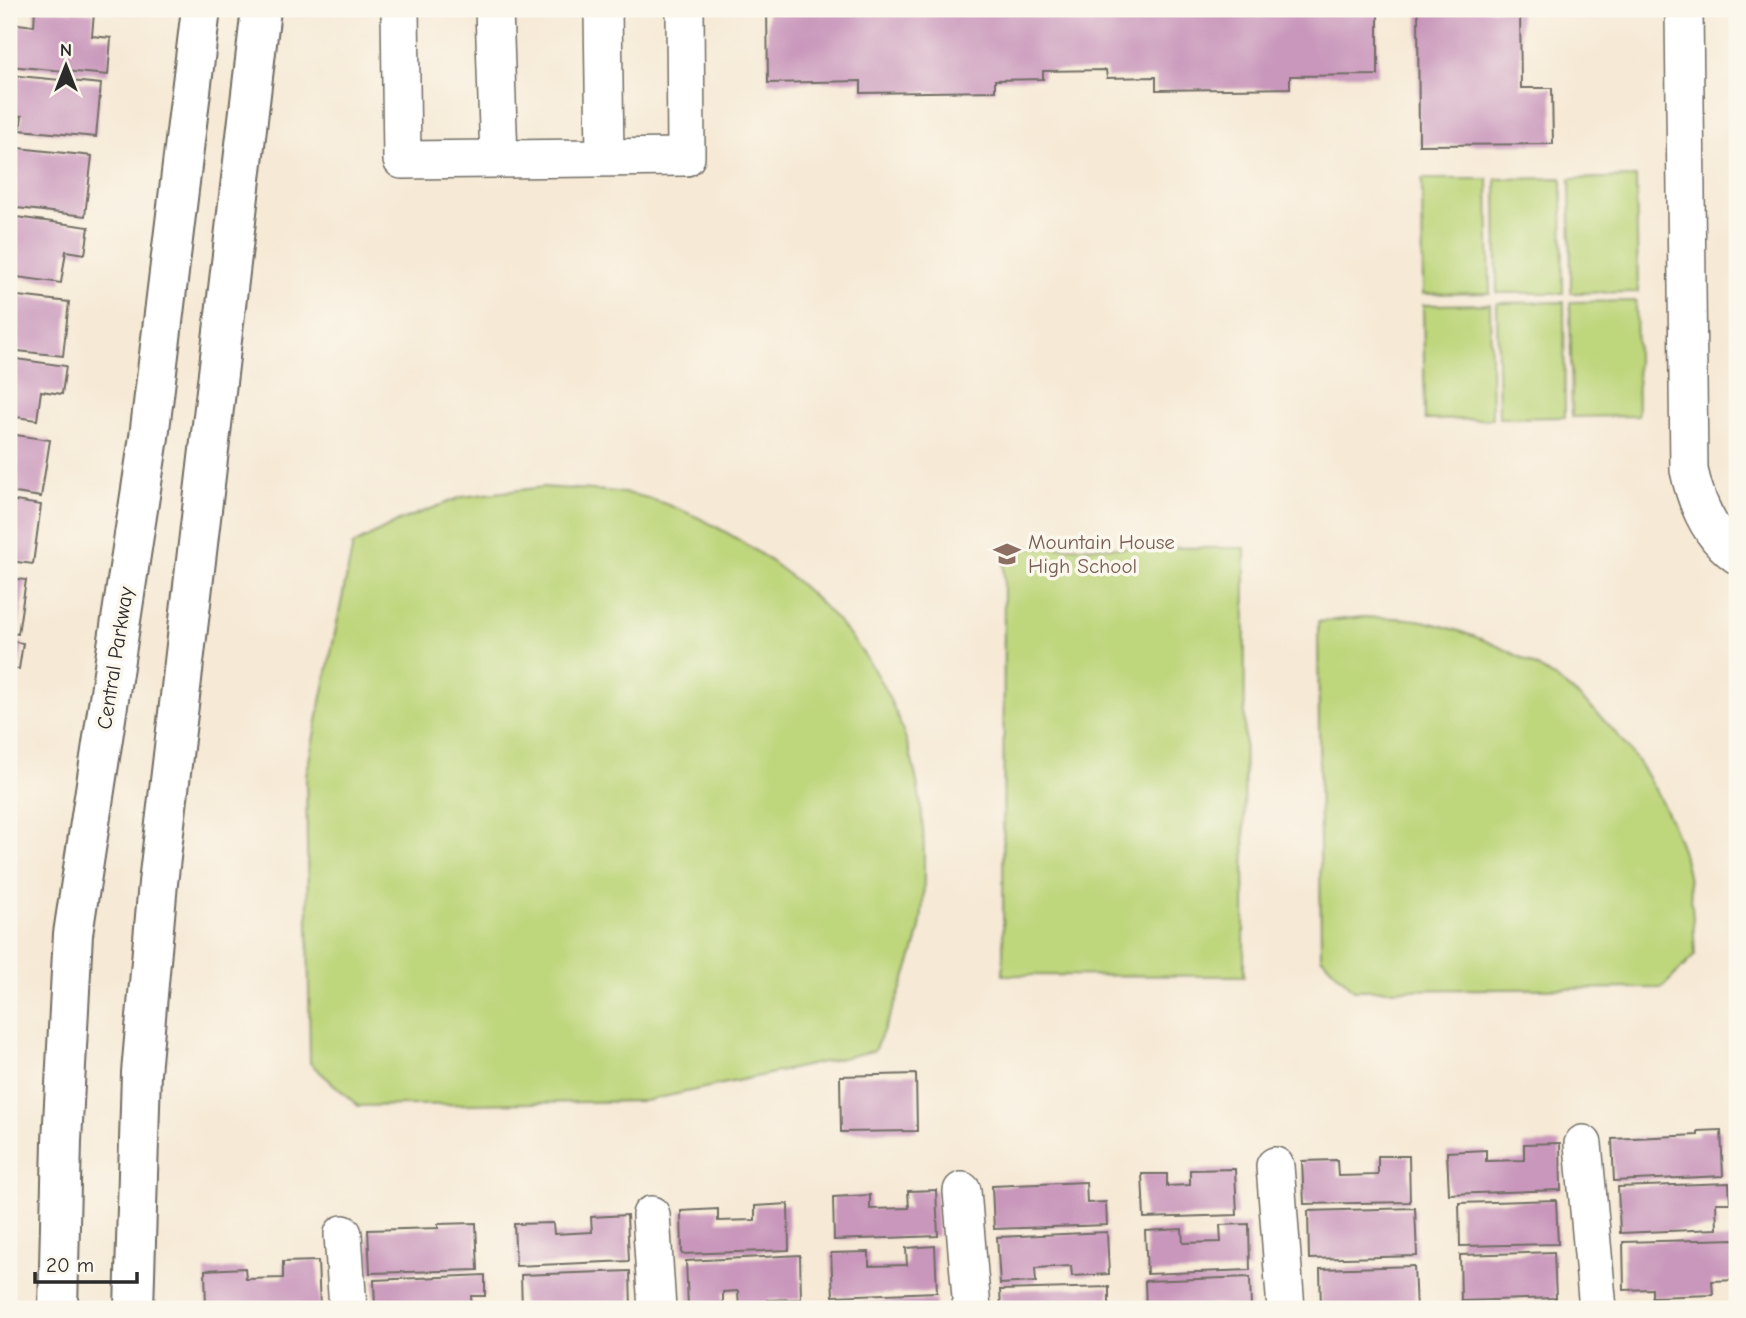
<svg xmlns="http://www.w3.org/2000/svg" width="1746" height="1318" font-family="'Comic Neue',sans-serif">
  <style>
    .green { fill: #bed67b; stroke: #748053; stroke-width: 2 }
    .building { fill: #c997bb }
    .lines { fill: none; stroke-linecap: round; stroke-linejoin: round }
    .minor-casing { stroke: #726e66; stroke-width: 40 }
    .major-casing { stroke: #726e66; stroke-width: 42 }
    .minor { stroke: #fff; stroke-width: 37 }
    .major { stroke: #fff; stroke-width: 38 }
    .labels { text-anchor: middle; dominant-baseline: central; stroke-width: 7; stroke-linejoin: round; paint-order: stroke }
    .education-label { font-size: 21px; fill: #785e54; stroke: #fbf7ec; text-anchor: start }
    .street-label { font-size: 21px; fill: #2b2b2b; stroke: #fbf7ec }
  </style>
  <rect width="100%" height="100%" fill="#fbf7ec"/>
  <filter id="ink" filterUnits="userSpaceOnUse"><feTurbulence type="fractalNoise" baseFrequency=".0143" numOctaves="2"/><feDisplacementMap in="SourceGraphic" scale="14" xChannelSelector="R" yChannelSelector="G"/><feConvolveMatrix kernelMatrix="1 2 1 2 8 2 1 2 1" color-interpolation-filters="sRGB"/></filter>
  <filter id="wash" filterUnits="userSpaceOnUse"><feTurbulence type="fractalNoise" baseFrequency=".00686" numOctaves="4" result="noise"/><feDisplacementMap in="SourceGraphic" scale="28" xChannelSelector="R" yChannelSelector="G"/><feGaussianBlur stdDeviation="1.57" result="paint"/><feColorMatrix in="noise" values="0 0 0 0 0 0 0 0 0 0 0 0 0 0 0 0 0 1.4 0 .05"/><feComposite in="paint" operator="in"/></filter>
  <g filter="url(#wash)">
    <rect width="100%" height="100%" fill="#f6e9d5"/>
    <path class="green" d="M1636 177 1638 292 1571 293 1570 179Z
      M1562 178 1563 293H1497L1496 179Z
      M1422 179H1488L1490 293 1423 294Z
      M1636 301 1638 416 1572 417 1570 302Z
      M1564 302 1565 417 1499 418 1497 303Z
      M1490 304 1492 419 1425 420 1423 305Z
      M544 487C576 490 613 489 644 497 683 508 720 527 753 549 864 622 924 725 924 859 924 883 924 908 919 932 909 974 892 1012 874 1051L645 1101 358 1106 310 1063 306 775 353 545 399 521 462 497Z
      M1004 547 1245 548 1244 976 1003 975Z
      M1363 617C1384 618 1407 617 1427 622 1549 652 1636 726 1680 844 1692 879 1693 918 1695 955L1662 988 1354 990 1321 957 1318 622Z"/>
    <g id="blocks">
      <path class="building" d="M35 9 94 13 92 36 111 38 108 75 9 66V23L34 26Z
        M767 9H1378V75L1290 76V88L1156 90V77L1107 78 1106 70 1043 71V79L995 80V91L861 93V81L768 83Z
        M1418 9H1520L1521 88H1552L1553 144 1419 145Z
        M9 75 101 84 96 137 20 130 22 116 9 115Z
        M9 147 92 156 85 216 9 207Z
        M9 216 89 227 85 254 66 251 61 283 9 276Z
        M9 295 69 302 63 356 9 350Z
        M9 358 66 366 62 394 41 391 37 420 9 416Z
        M9 434 50 440 41 497 9 492Z
        M9 500 41 505 33 564 9 561Z
        M9 578 26 580 18 634 9 633Z
        M9 641 23 643 19 669 9 668Z
        M916 1074 917 1131 841 1132 840 1076Z
        M1721 1130 1723 1176 1614 1181 1612 1139 1698 1135V1131Z
        M1560 1143 1561 1190 1449 1194 1447 1152 1486 1150V1161L1524 1160V1144Z
        M1378 1156H1409L1410 1202 1304 1204 1302 1161 1337 1160 1338 1176 1378 1175Z
        M1235 1169 1237 1215 1144 1218 1142 1174H1167V1186L1190 1185V1170Z
        M1086 1182 1087 1203 1106 1202 1107 1225 994 1229 992 1186Z
        M1729 1183 1730 1203H1716L1717 1229 1620 1233 1618 1187Z
        M936 1190 938 1236 834 1240 833 1197 870 1195V1209L909 1208 908 1191Z
        M1556 1200 1558 1244 1460 1246 1459 1203Z
        M788 1204 789 1250 682 1254 681 1211 718 1209V1221L755 1220V1206Z
        M1415 1208 1417 1256 1309 1259 1308 1211Z
        M627 1215 629 1261 516 1266 514 1224 553 1223 554 1234 592 1232 591 1217Z
        M476 1223 478 1270 370 1273 368 1230 438 1228V1224Z
        M1249 1224 1250 1270 1147 1274 1145 1231 1182 1229 1183 1243 1221 1242 1220 1225Z
        M1107 1232 1109 1274 1072 1276 1071 1266 1035 1268 1036 1282 1000 1284 997 1237Z
        M1736 1239 1737 1280 1712 1281 1713 1295 1652 1297V1289L1624 1290 1623 1242Z
        M935 1246 937 1292 833 1296 831 1253 869 1252V1266L907 1265 906 1248Z
        M1554 1252 1556 1298 1461 1301 1460 1255Z
        M800 1255 801 1299 767 1300 768 1309H739L738 1291 723 1292V1306L688 1307 686 1261Z
        M318 1261 320 1308 206 1309 205 1270 245 1268 246 1279 283 1278V1262Z
        M1414 1266 1416 1309H1321L1320 1269Z
        M630 1271 631 1309H522L521 1275Z
        M485 1275V1296H471L472 1309H375L374 1280Z
        M1250 1277 1251 1309H1226V1305L1146 1309 1145 1281Z
        M1109 1287V1309H1001L1000 1290Z
        M936 1300V1309H839V1303Z"/>
    </g>
  </g>
  <g filter="url(#ink)">
    <use href="#blocks" fill-opacity="0" stroke="#726e66" stroke-width="2"/>
    <g class="lines">
      <g class="minor-casing">
        <path id="minor" d="M400 9 402 160 686 157 685 9
          M494 9 499 159
          M603 9 605 158
          M1684 9 1689 470C1696 503 1709 535 1737 555
          M1583 1144 1598 1309
          M1275 1166 1286 1309
          M962 1191 972 1309
          M651 1215 657 1309
          M343 1234 348 1309"/>
      </g>
      <g class="major-casing">
        <path id="major" d="M58 1309 62 1141 73 934 149 437 201 9
          M134 1309 141 1073 158 883 261 9"/>
      </g>
      <use href="#minor" class="minor"/>
      <use href="#major" class="major"/>
    </g>
  </g>
  <defs>
    <g id="school-bare" transform="scale(2.1)"><path d="M0-5L7-2L0 1L-7-2ZM-4 1L0 2.5L4 1V4Q0 6-4 4Z" fill="#8d6e63" stroke="#fbf7ec" stroke-width="2.5" paint-order="stroke"/></g>
  </defs>
  <g fill-rule="evenodd">
    <use href="#school-bare" x="1007" y="554"/>
  </g>
  <g class="labels">
    <g class="education-label">
      <text x="1028" y="542">Mountain House<tspan x="1028" dy="24">High School</tspan></text>
    </g>
    <g class="street-label">
      <text transform="translate(115 658) rotate(-81)">Central Parkway</text>
    </g>
  </g>
  <rect width="1746" height="1318" fill="none" stroke="#fbf7ec" stroke-width="35"/>
  <g transform="translate(66 66)" stroke="#fbf7ec" stroke-width="5" paint-order="stroke">
  <path d="M0-5L12 26L0 18L-12 26Z" fill="#2b2b2b"/>
  <text y="-10" font-size="19" font-weight="bold" text-anchor="middle" fill="#2b2b2b">N</text>
  </g>
  <path d="M35 1272v10h102v-10" fill="none" stroke="#2b2b2b" stroke-width="3.5"/>
  <text x="46" y="1272" font-size="21" fill="#2b2b2b" stroke="#fbf7ec" stroke-width="5" paint-order="stroke">20 m</text>
</svg>
